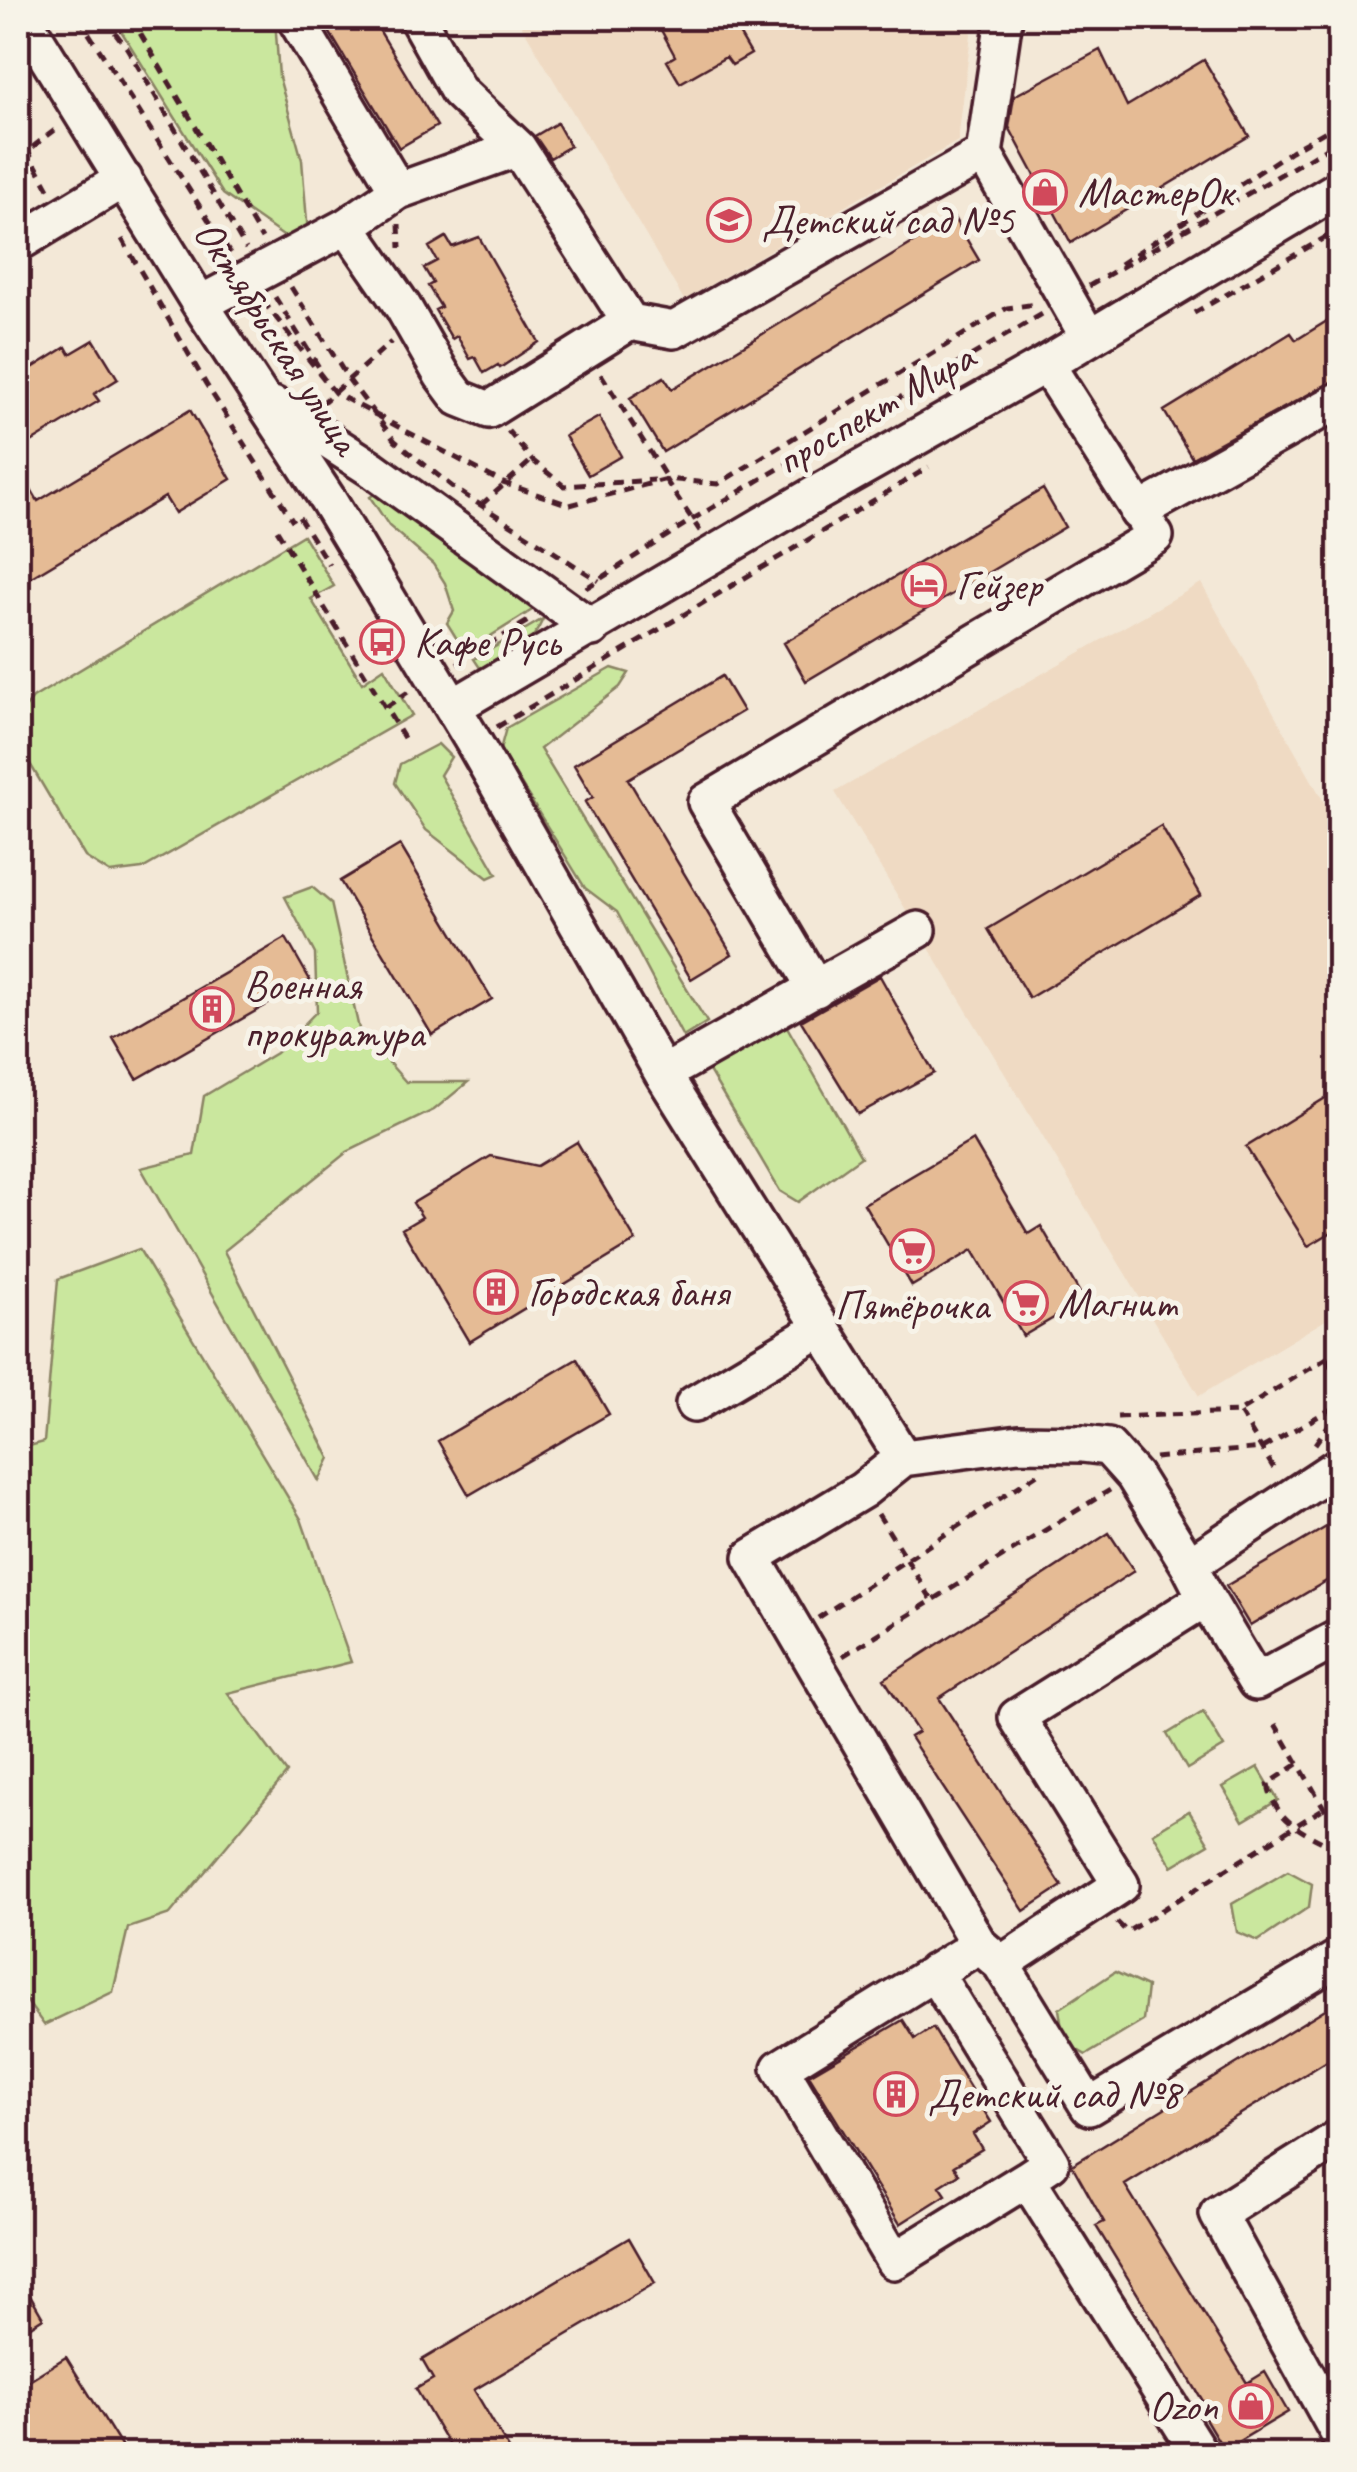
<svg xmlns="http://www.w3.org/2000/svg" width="1357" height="2472" font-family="Caveat,sans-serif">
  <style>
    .built { fill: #efdac3 }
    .green { fill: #cae79e; stroke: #8a8364; stroke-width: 2.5 }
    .building { fill: #e5bb95; stroke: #4a1f2b; stroke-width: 2.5 }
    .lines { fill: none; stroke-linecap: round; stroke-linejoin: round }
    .minor-casing { stroke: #4a1f2b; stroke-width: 42 }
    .path { stroke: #4a1f2b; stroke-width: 5; stroke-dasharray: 10 8; stroke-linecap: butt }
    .minor { stroke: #f7f3e8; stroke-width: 35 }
    .labels { text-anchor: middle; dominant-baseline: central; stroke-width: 10; stroke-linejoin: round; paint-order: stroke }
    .poi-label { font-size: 42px; fill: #4a1f2b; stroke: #f7f3e8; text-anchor: start }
    .street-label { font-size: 42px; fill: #4a1f2b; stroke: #f7f3e8 }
  </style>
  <rect width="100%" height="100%" fill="#f3e8d7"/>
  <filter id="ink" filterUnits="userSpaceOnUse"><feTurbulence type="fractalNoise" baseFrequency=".01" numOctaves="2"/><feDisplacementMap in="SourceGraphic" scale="20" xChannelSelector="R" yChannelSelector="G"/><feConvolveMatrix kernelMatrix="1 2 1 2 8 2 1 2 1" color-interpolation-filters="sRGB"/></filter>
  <g filter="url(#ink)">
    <path class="built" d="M517 18H973L958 141 684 300Z
      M1201 583 1339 829V1312L1199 1396 835 792Z"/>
    <path class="green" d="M113 18H275L279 77 302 160 308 234 286 238 223 194Z
      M377 492 537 607 465 652 447 623 454 611 445 583 433 564 389 526 370 497Z
      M303 535 334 586 311 599 362 683 384 668 412 715 142 869 110 873 85 857 26 757 20 727 24 709 33 698Z
      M543 619C532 645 510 664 480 668L474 659Z
      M612 668 629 673 620 687 540 749 707 1022 683 1037 617 912 585 888 500 750 506 728Z
      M438 744 451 757 440 775 497 874 488 878 426 830 395 783 400 764Z
      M312 887 331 903 359 1029 406 1082H468L434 1110 347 1152 224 1251 330 1458 319 1481 141 1168 194 1155 204 1096 276 1053 317 1011 315 954 285 897Z
      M786 1025 861 1157 798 1202 780 1191 708 1069Z
      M139 1249 301 1519 351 1662 228 1693 287 1773 170 1914 128 1928 113 1992 44 2025 18 1989V1449L44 1442 58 1279Z
      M1203 1712 1224 1747 1187 1769 1167 1734Z
      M1258 1767 1278 1800 1243 1821 1223 1787Z
      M1189 1811 1209 1844 1172 1866 1153 1833Z
      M1288 1871 1312 1884 1309 1907 1258 1941 1237 1932 1232 1904Z
      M1115 1972 1147 1987 1143 2021 1086 2055 1064 2042 1059 2009Z"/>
    <path class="building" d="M321 18H372L437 126 399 148Z
      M677 18H730L751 54 732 65 726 57 680 83 667 61 675 56 660 28Z
      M1100 50 1127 106 1204 60 1249 136 1071 243 1009 127 1014 96Z
      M557 123 570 146 550 158 535 136Z
      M954 218 979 260 663 452 630 398 664 377 672 389Z
      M446 237 452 247 479 237 539 342 500 368 498 365 484 373 475 357 470 359 457 336 452 339 435 310 441 307 428 286 433 283 424 268 437 261 429 247Z
      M1340 313V377L1192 458 1164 411 1291 333 1296 340Z
      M94 340 118 379 94 394 99 401 18 450V377L66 347 70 354Z
      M190 410 231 479 175 513 165 497 18 585V467L38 501Z
      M599 417 621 456 588 475 565 436Z
      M1043 489 1065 527 806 681 784 643Z
      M722 676 743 711 628 779 732 954 691 979 585 802 593 797 574 765Z
      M1161 826 1201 895 1029 998 988 929Z
      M400 845 492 999 432 1035 340 881Z
      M286 938 310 980 137 1079 113 1038Z
      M880 976 934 1073 858 1114 801 1021Z
      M1340 1089V1227L1308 1246 1246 1147Z
      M973 1140 1028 1234 1041 1226 1084 1300 1023 1336 973 1250 912 1286 864 1204Z
      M577 1142 636 1241 469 1342 402 1229 422 1217 413 1203 491 1156 537 1166Z
      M577 1359 609 1414 469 1495 438 1441Z
      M1340 1519V1573L1250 1626 1226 1586Z
      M1109 1533 1134 1571 939 1698 1062 1886 1024 1911 910 1737 918 1732 884 1679Z
      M1340 2000V2053L1125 2185 1247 2383 1265 2372 1288 2412 1224 2450 1200 2410 1206 2406 1096 2226 1104 2222 1072 2165Z
      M903 2020 915 2039 933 2028 991 2122 973 2134 982 2149 954 2166 959 2174 940 2186 946 2195 900 2224 809 2075Z
      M629 2238 655 2283 474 2390 512 2454H454L416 2389 433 2379 422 2360Z
      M18 2275 43 2318 18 2334Z
      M66 2357 126 2454H18V2387Z"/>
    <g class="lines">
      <g class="minor-casing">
        <path id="minor" d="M23 18 200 304 328 500 473 741 663 1074 903 1458
          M295 18 398 191
          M417 18 458 91 518 148
          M1004 18 984 154 1089 338
          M347 226 403 307 442 375 459 398 489 410 630 322
          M18 243 124 179
          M200 304 347 226 398 191 518 148 630 322 674 330 984 154
          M273 405 372 469 592 628
          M1138 512 1340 400
          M453 707 814 495 1046 364 1340 188
          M816 989 706 802 1155 536 1046 364
          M663 1074 918 930
          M694 1404 820 1329
          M1340 1465 1189 1565 1134 1476 1108 1447 1083 1444 1019 1443 903 1458 863 1490 752 1557 979 1945 1001 1964 1089 2107 1340 1957
          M1206 1598 1256 1682 1340 1637
          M979 1945 780 2068 894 2261 1027 2179 1200 2454
          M1001 1964 1121 1885 1017 1717 1206 1598 1189 1565
          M934 1972 1051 2163 1027 2179
          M1340 2137 1218 2214 1340 2436"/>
      </g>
      <path class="path" d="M79 18 231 255
        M104 18 127 48 246 249
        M131 18 262 239
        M18 133 50 191
        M18 158 59 127
        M399 224 400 248
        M122 239 206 384 293 521
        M1120 264 1291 151 1340 123
        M1089 286 1340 140
        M291 287 349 380 395 441 454 488 599 581
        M275 297 320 369
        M263 301 335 393 503 483 570 505 667 479 718 484 1007 308 1037 304
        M1194 313 1340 229
        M601 374 667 479
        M321 404 391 342
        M508 431 532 460 564 486 654 480
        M665 479 700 531
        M481 505 531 461
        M299 517 329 565
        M277 530 404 738
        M586 588 693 519 1044 313
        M457 664 533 618
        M386 707 408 692
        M497 727 929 467
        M1326 1358 1340 1385
        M1240 1413 1276 1472
        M1117 1417 1239 1412 1340 1350
        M1315 1444 1340 1409
        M1155 1458 1262 1448 1340 1404
        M878 1514 932 1600
        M818 1618 1039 1473
        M843 1656 1110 1490
        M1275 1724 1340 1835
        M1298 1764 1268 1784C1275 1823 1307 1834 1340 1851
        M1117 1922 1127 1932 1324 1808"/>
      <use href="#minor" class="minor"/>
    </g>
  </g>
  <defs>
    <g id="shop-ring" transform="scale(2.25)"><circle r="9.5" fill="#f7f3e8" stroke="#d1495b" stroke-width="1.5"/><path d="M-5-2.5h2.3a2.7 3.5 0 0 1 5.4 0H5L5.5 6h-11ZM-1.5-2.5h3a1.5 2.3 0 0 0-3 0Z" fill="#d1495b"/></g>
    <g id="school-ring" transform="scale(2.25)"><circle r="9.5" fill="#f7f3e8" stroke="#d1495b" stroke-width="1.5"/><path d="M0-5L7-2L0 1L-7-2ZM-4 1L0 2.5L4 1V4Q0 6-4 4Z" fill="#d1495b"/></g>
    <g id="hotel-ring" transform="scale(2.25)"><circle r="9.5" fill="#f7f3e8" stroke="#d1495b" stroke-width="1.5"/><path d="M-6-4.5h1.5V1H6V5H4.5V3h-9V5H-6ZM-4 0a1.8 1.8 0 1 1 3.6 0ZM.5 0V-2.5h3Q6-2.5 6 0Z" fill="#d1495b"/></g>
    <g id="bus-ring" transform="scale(2.25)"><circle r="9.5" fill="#f7f3e8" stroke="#d1495b" stroke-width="1.5"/><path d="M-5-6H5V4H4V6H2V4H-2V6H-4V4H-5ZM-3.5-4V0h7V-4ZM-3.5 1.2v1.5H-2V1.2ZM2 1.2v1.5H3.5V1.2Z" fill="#d1495b"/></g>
    <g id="building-ring" transform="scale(2.25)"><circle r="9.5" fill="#f7f3e8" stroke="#d1495b" stroke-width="1.5"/><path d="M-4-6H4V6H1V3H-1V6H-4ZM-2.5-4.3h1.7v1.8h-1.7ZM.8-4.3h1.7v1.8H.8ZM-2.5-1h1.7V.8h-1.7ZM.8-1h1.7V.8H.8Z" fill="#d1495b"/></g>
    <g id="supermarket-ring" transform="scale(2.25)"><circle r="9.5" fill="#f7f3e8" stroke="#d1495b" stroke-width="1.5"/><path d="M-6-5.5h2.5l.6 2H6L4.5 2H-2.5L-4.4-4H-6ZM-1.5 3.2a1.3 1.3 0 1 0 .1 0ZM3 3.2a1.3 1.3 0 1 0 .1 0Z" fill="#d1495b"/></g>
  </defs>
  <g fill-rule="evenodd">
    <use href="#shop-ring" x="1045" y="192"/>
    <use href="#school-ring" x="729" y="220"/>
    <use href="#hotel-ring" x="924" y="585"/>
    <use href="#bus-ring" x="382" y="642"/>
    <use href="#building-ring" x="212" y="1009"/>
    <use href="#supermarket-ring" x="912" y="1251"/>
    <use href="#building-ring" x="496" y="1292"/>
    <use href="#supermarket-ring" x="1026" y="1303"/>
    <use href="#building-ring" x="896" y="2094"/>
    <use href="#shop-ring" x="1251" y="2406"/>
  </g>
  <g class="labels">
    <g class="poi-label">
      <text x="1078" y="192">МастерОк</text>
      <text x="762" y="220">Детский сад №5</text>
      <text x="956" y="585">Гейзер</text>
      <text x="414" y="642">Кафе Русь</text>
      <text x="244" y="985">Военная<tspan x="244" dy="48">прокуратура</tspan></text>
      <text x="528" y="1292">Городская баня</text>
      <text x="1058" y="1303">Магнит</text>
      <text x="912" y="1305" text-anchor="middle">Пятёрочка</text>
      <text x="928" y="2094">Детский сад №8</text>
      <text x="1218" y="2406" text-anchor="end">Ozon</text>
    </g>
    <g class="street-label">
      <text transform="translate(277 337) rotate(57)">Октябрьская улица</text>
      <text transform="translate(875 409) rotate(-30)">проспект Мира</text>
    </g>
  </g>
  <rect width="1357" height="2472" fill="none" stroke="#f7f3e8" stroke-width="60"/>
  <rect x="30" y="30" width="1297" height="2412" fill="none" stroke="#4a1f2b" stroke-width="4" filter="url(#ink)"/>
</svg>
